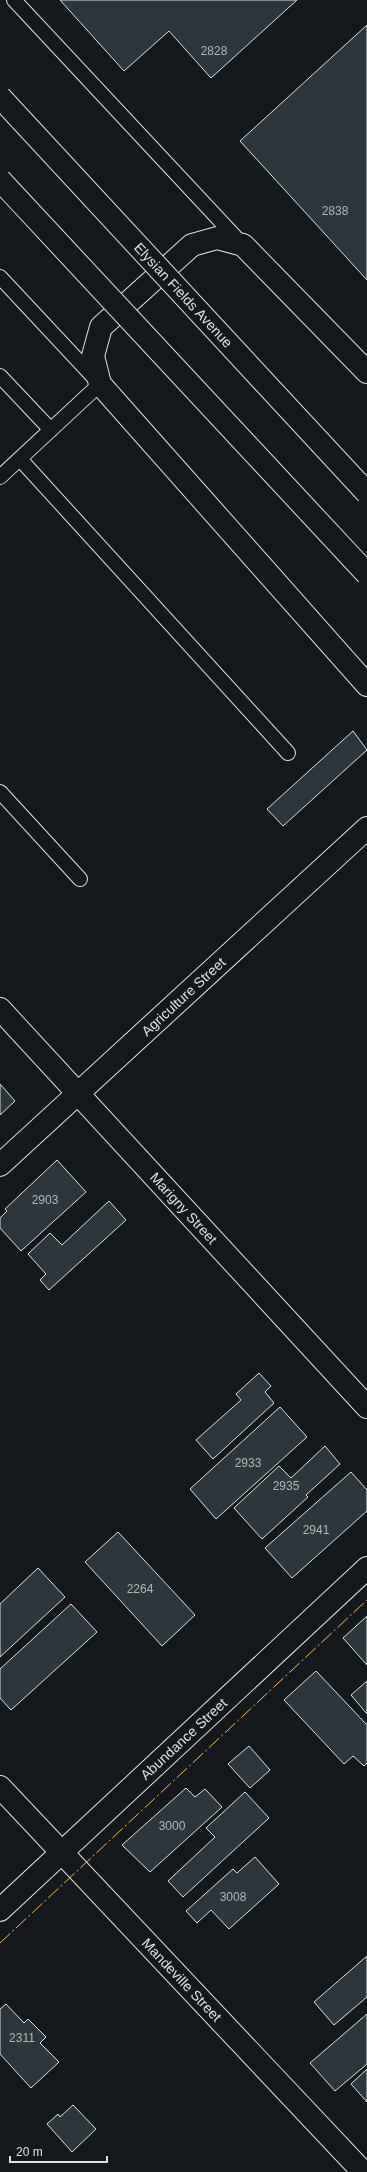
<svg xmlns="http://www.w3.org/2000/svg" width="367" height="2172" font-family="Arial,sans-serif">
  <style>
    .building { fill: #2c363c; stroke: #d8e6dc }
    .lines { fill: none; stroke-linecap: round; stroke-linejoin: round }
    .lane-casing { stroke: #d8e6dc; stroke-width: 16 }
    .street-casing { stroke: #d8e6dc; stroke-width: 24 }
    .secondary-casing { stroke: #d8e6dc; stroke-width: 24 }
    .lane { stroke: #14181c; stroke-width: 14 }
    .street { stroke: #14181c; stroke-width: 22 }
    .secondary { stroke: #14181c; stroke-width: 22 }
    .secondary-bridge-casing { stroke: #d8e6dc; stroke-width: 24; stroke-linecap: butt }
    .secondary-bridge { stroke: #14181c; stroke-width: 22 }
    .power { stroke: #ffb74d; stroke-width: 1; stroke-dasharray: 14 3 2 3; stroke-linecap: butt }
    .labels { text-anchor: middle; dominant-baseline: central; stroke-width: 3; stroke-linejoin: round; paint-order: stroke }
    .number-label { font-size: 12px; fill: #adbab4 }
    .street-label { font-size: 14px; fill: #d8e6dc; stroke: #14181c }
  </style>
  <rect width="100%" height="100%" fill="#14181c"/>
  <path class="building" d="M60 0H297L211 78 169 31 124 71Z
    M367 25V280L240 141Z
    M353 731 367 750 283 826 267 809Z
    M0 1084 15 1101 0 1115Z
    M57 1160 86 1192 21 1251 0 1228V1218L7 1211 5 1209Z
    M109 1201 126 1220 49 1290 40 1280 46 1274 28 1254 50 1233 62 1245Z
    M259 1373 271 1386 265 1392 274 1403 213 1459 196 1440 241 1400 236 1394Z
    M280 1407 307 1437 216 1519 190 1489Z
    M325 1446 340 1464 306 1495 308 1497 262 1539 234 1508 279 1466 291 1478Z
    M351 1472 367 1490V1511L292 1578 265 1548Z
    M118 1532 195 1615 162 1646 85 1562Z
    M38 1568 65 1597 0 1657V1604Z
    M71 1604 97 1632 11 1710 0 1698V1669Z
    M367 1616V1665L343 1638Z
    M316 1671 367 1725V1763L364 1766 353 1756 344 1764 284 1700Z
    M367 1681V1714L351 1695Z
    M249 1746 270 1770 250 1788 228 1764Z
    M186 1788 195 1797 205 1789 222 1807 150 1872 122 1845Z
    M245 1792 269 1818 183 1897 168 1881 215 1837 206 1828Z
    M255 1857 279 1884 229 1929 211 1910 197 1923 186 1911 233 1869 237 1873Z
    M367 1956V1997L334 2025 314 2002Z
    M6 2004 24 2023 28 2019 46 2037 40 2043 59 2062 31 2088 0 2054V2009Z
    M367 2014V2064L335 2091 310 2063Z
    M367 2069V2102L351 2084Z
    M73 2105 96 2129 72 2152 47 2124 58 2114 60 2117Z"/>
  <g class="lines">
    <g class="lane-casing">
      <path id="lane" d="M14 0 241 243
        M0 277 100 384 0 477
        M0 376 51 430
        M20 459 288 753
        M0 792 80 879"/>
    </g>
    <g class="street-casing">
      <g id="street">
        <path id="s1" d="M0 1009 367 1407"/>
        <path id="s2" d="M0 1165 367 828"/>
        <path id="s3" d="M0 1787 363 2172"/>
        <path id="s4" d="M0 1910 367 1568"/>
      </g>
    </g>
    <g class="secondary-casing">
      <path id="secondary" d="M367 372 243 245 217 238 192 245 101 327 93 356 100 384 367 685"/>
    </g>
    <use href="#lane" class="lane"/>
    <use href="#street" class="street"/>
    <use href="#secondary" class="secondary"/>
    <g class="secondary-bridge-casing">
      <g id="secondary-bridge">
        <path id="s5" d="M0 97 367 493"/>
        <path d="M0 180 367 574"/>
      </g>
    </g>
    <use href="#secondary-bridge" class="secondary-bridge"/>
    <path class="power" d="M0 1943 367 1600"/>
  </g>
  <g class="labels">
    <g class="number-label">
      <text x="214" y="51">2828</text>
      <text x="335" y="211">2838</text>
      <text x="45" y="1200">2903</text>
      <text x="248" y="1463">2933</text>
      <text x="286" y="1486">2935</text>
      <text x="316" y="1530">2941</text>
      <text x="140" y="1589">2264</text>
      <text x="172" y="1826">3000</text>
      <text x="233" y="1897">3008</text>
      <text x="22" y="2038">2311</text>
    </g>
    <g class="street-label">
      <text stroke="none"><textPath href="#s5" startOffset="270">Elysian Fields Avenue</textPath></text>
      <text stroke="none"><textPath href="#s2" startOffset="249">Agriculture Street</textPath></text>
      <text stroke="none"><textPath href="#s1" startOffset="271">Marigny Street</textPath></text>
      <text stroke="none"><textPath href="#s4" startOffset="251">Abundance Street</textPath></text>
      <text stroke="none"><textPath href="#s3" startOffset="265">Mandeville Street</textPath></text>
    </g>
  </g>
  <path d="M10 2156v6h97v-6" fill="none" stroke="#d8e6dc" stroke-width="2"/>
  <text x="16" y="2156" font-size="12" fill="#d8e6dc" stroke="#14181c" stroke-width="3" paint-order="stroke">20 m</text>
</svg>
